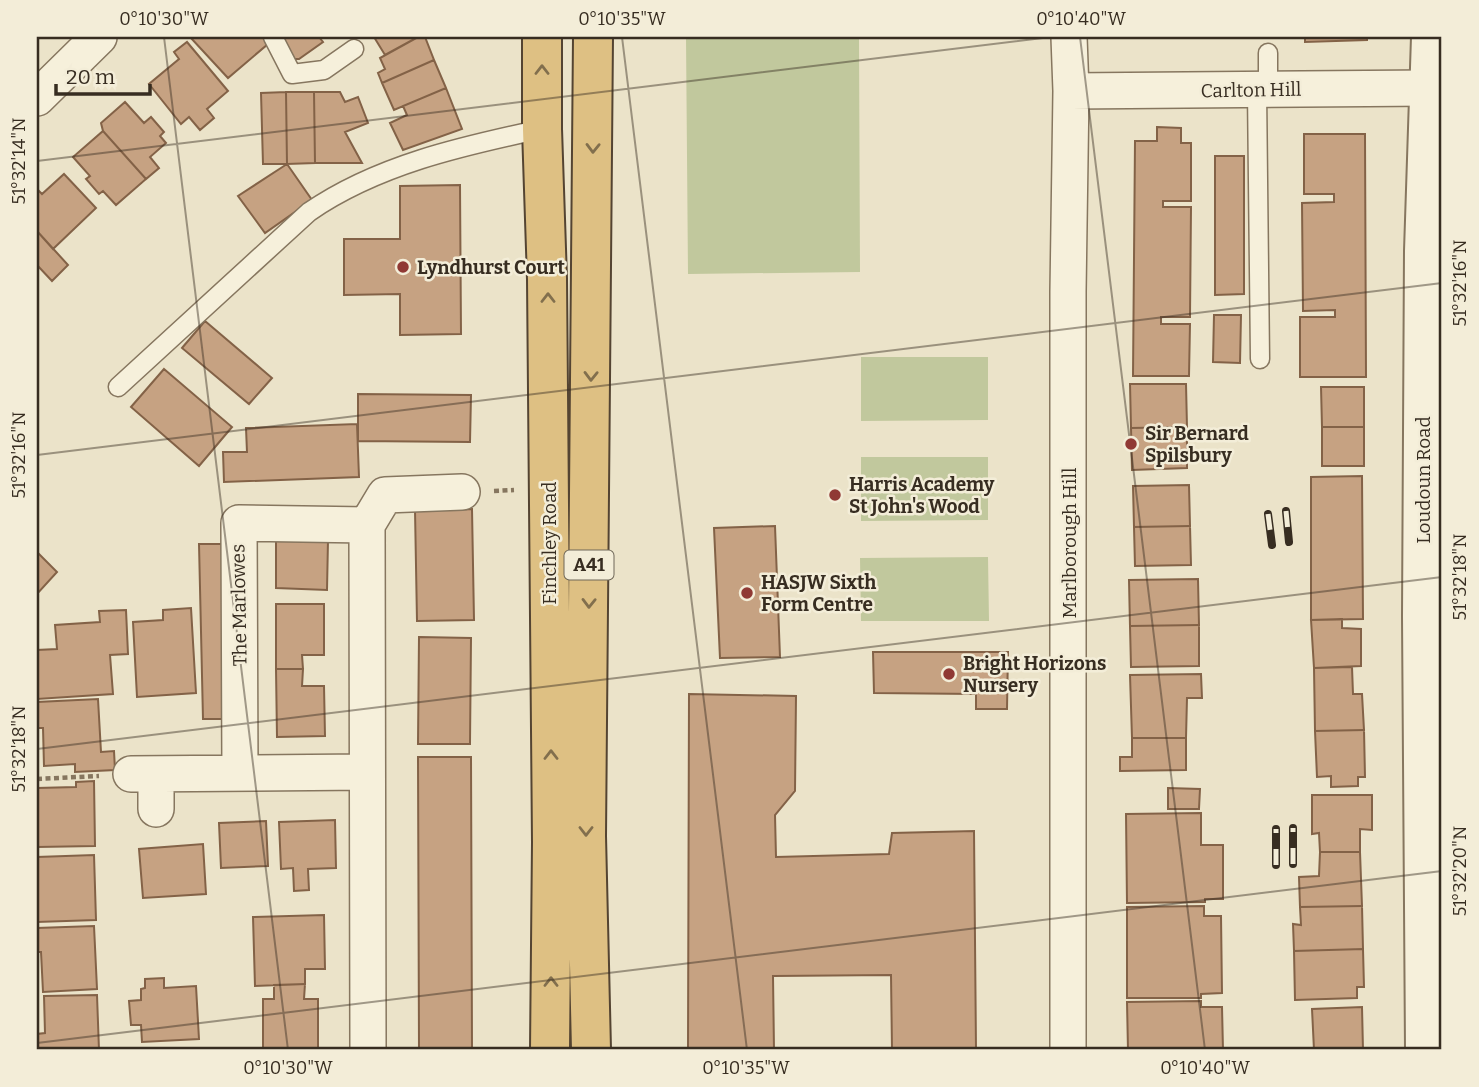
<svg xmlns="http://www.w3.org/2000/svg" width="1479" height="1087" font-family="Bitter,serif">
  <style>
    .green { fill: #c1c89d }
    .building { fill: #c6a282; stroke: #836247; stroke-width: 2 }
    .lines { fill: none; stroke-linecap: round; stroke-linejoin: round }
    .service-casing { stroke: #86765f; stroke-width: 21 }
    .minor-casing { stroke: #86765f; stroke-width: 38 }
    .tertiary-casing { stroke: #86765f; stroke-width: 42 }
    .trunk-casing { stroke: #544432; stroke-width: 42 }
    .path { stroke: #86765f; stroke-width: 4.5; stroke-dasharray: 5 3.5; stroke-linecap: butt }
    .service { stroke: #f6f0db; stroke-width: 18 }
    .minor { stroke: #f6f0db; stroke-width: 35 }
    .tertiary { stroke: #f6f0db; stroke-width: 38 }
    .trunk { stroke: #dec083; stroke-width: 38 }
    .rail-casing { stroke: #372d21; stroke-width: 8 }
    .rail { stroke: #f3edd8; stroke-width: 5; stroke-dasharray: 16; stroke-linecap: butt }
    .oneway { stroke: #826f4d }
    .ticks { fill: none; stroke: #372d21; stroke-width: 2; stroke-opacity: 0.45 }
    .poi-dot { fill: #903934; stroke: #f3edd8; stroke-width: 2.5 }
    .labels { text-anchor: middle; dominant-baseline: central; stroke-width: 5; stroke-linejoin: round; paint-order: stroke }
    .shield { fill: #f3edd8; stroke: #6f6758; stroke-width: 2 }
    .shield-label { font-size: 18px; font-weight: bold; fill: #372d21 }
    .street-label { font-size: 19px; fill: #372d21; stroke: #f3edd8 }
    .poi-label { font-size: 19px; font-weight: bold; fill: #372d21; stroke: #f3edd8; text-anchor: start }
    .neatline { fill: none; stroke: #372d21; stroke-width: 2.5 }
    .ticks-label { font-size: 18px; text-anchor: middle; fill: #372d21 }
  </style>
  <rect width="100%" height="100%" fill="#ebe3c9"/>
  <path class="green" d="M686 37H859L860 272 688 274Z
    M861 357H988V420L861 421Z
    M861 457H988V520L861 521Z
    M988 557 989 621H861L860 558Z"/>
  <path class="building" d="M190 37H267L268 44 228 78Z
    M278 37H319L323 42 299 59H291Z
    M374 37H418L385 55Z
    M418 37H425L434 60 382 83 378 73 385 69 380 58Z
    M1305 37H1367V40L1305 42Z
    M187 42 228 91 207 109 214 118 200 130 189 117 181 124 149 84 179 59 174 52Z
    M434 60 446 88 394 110 382 83Z
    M446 88 462 129 403 150 390 123 407 115 403 106Z
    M286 92 287 164H263L261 93Z
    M286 92H314L315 163 287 164Z
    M314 92H340L345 102 358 97 368 123 345 132 362 163H315Z
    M125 102 144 123 151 117 164 132 160 136 166 143 150 157 159 168 146 179 103 131 101 123Z
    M1157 127 1181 128V143H1191V201H1163V207H1191L1190 317H1161V324H1190L1189 376H1133L1135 141H1157Z
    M103 131 146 179 116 205 103 191 99 194 86 179 90 176 73 157Z
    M1304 134H1365L1366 377H1300V317H1335V310L1303 311 1302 203 1334 202V194H1304Z
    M1215 156H1244V294L1215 295Z
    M287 164 312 200 265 233 238 196Z
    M64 174 96 208 53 249 37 231V189L42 194Z
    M460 185 461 334 400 335V294L344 295V239H400V186Z
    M37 231 68 265 52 281 37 265Z
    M1214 315H1241L1240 363 1213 362Z
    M205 321 272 378 249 404 182 348Z
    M164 369 232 427 199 466 131 407Z
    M1130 384H1186L1187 427 1131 428Z
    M1321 387H1364V427H1322Z
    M358 394 471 395 470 442 358 441Z
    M357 424 359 477 224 482 223 452H247L246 428Z
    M1187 427V468L1132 470 1131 428Z
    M1322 427H1364V466H1322Z
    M1362 476 1363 619 1311 620V477Z
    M1189 485 1190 526 1134 527 1133 486Z
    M472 509 474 620 417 621 415 510Z
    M775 526 780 657 720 658 714 528Z
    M1190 526 1191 565 1135 566 1134 527Z
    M276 539 328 540 327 590 276 588Z
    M199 544H224L227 719H203Z
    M37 552 57 572 37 594Z
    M1198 579 1199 625 1130 626 1129 580Z
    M276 604H324V655H302L303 669H276Z
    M191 608 196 693 137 697 133 622 163 620V610Z
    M126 610 128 654 110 655 113 694 37 699V650L57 649 55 625 100 622 99 611Z
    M1342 619V628L1361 629V666L1314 668 1311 620Z
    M1199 625V666L1131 667 1130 626Z
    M419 637 471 638 470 744H418Z
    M873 652H1008L1007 709H976V694L874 693Z
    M1352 667 1353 694H1362L1364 730 1315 731 1314 668Z
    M276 669H303L302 686H324L325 736 277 737Z
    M1201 674 1202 698H1187L1186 738H1132L1130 675Z
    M689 694 796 696 795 791 775 815 776 857 889 854 892 833 974 831 976 1050H892L891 975 773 976 774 1050H688Z
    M98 699 101 752 114 751 115 770 75 772V764L44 766 43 728H37V702Z
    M1364 730 1365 777H1358V786L1331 787V776L1317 777 1315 731Z
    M1132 738H1186V770L1120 771V757H1132Z
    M418 757H471L472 1050H419Z
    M94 781 95 846 37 847V788L76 787V782Z
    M1168 788 1200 789 1199 809H1168Z
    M1312 795H1372V830L1360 829V852H1320L1319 833 1312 834Z
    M1201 813V845H1223V899H1205V902L1127 903 1126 814Z
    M335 820 336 868 308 869 309 890 294 891 293 868 281 869 279 822Z
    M266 821 268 866 221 868 219 823Z
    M203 844 206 894 143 898 139 849Z
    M1320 852H1360L1362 906 1300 907 1299 877 1319 876Z
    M94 855 96 920 37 922V857Z
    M1204 906V916H1221L1222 993 1201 994V998H1127V907Z
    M1362 906 1363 949 1294 951 1293 924 1301 925 1300 907Z
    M324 915 325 969H305V984L255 986 253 917Z
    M94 926 97 989 43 992 41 952H37V928Z
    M1363 949 1364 987H1357V998L1295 1000 1294 951Z
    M164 978V988L196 986 199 1039 142 1042 141 1025H131L129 1001 141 1000V989L145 988V979Z
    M305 984 304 999H318V1050H263V999H274V985Z
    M97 995 99 1050H38L37 1034 45 1033 44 996Z
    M1201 1001V1007H1222L1223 1050H1128L1127 1002Z
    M1362 1007 1363 1050H1314L1312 1009Z"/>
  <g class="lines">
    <g class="service-casing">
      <path id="service" d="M273 37 292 74 324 70 354 49
        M1268 53V89
        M1257 90 1260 359
        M118 387 309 212C377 165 462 146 542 129"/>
    </g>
    <g class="minor-casing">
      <path id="minor" d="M1071 91 1431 88
        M37 98 99 37
        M367 525 368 1050
        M240 773 239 523 367 525 385 495 462 492
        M131 774 367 772
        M156 774V809
        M1068 1050V292L1071 91 1069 37"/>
    </g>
    <g class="tertiary-casing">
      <path id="tertiary" d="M1425 1050 1422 616 1424 251 1431 37"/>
    </g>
    <g class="trunk-casing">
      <path id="trunk" d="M542 37V129L547 279 552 842 550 1050
        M591 1050 586 836 593 37"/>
    </g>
    <path class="path" d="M494 491 514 490
      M37 779 99 776"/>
    <use href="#service" class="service"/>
    <use href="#minor" class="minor"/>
    <use href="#tertiary" class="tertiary"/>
    <use href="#trunk" class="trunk"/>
    <g class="rail-casing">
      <path id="rail" d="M1286 511 1289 542
        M1268 514 1272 545
        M1293 864V828
        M1276 865V829"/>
    </g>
    <use href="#rail" class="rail"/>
  </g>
  <defs><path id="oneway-chevron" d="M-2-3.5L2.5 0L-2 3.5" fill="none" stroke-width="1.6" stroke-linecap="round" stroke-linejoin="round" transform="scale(1.75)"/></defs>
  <g class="oneway">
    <use href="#oneway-chevron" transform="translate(542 70) rotate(-90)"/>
    <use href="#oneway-chevron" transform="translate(593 148) rotate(91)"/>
    <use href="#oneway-chevron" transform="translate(548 298) rotate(-90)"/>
    <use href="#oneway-chevron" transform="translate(591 376) rotate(91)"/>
    <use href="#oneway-chevron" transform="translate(589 603) rotate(91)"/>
    <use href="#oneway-chevron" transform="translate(551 755) rotate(-90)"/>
    <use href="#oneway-chevron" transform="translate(586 831) rotate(90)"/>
    <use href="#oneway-chevron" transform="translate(551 982) rotate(-90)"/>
  </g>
  <path class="ticks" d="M164 37 288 1050M622 37 747 1050M1080 37 1205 1050M37 161 1051 37M37 455 1442 283M37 749 1442 577M37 1043 1442 871"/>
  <g class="poi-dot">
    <circle cx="403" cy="267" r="7"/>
    <circle cx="1131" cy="444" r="7"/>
    <circle cx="835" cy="495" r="7"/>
    <circle cx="747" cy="593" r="7"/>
    <circle cx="949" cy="674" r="7"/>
  </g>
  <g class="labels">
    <rect class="shield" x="564.5" y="550.5" width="49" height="29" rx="5"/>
    <g class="shield-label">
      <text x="589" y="565">A41</text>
    </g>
    <g class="street-label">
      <text transform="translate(1251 90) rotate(-1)">Carlton Hill</text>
      <text transform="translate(1423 480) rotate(-90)">Loudoun Road</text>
      <text transform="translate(549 543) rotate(-90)">Finchley Road</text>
      <text transform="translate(1069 543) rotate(-90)">Marlborough Hill</text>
      <text transform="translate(239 605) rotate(-91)">The Marlowes</text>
    </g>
    <g class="poi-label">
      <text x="417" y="267">Lyndhurst Court</text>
      <text x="1145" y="433">Sir Bernard<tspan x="1145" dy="22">Spilsbury</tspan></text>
      <text x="849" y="484">Harris Academy<tspan x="849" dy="22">St John's Wood</tspan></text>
      <text x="761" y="582">HASJW Sixth<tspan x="761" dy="22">Form Centre</tspan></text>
      <text x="963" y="663">Bright Horizons<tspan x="963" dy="22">Nursery</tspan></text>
    </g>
  </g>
  <rect width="1479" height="1087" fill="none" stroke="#f3edd8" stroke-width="77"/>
  <path d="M56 84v10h94v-10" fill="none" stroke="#372d21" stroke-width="3.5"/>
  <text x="66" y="84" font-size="21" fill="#372d21" stroke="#f3edd8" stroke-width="5" paint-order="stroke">20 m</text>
  <rect x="38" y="38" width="1402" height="1010" class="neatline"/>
  <g class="ticks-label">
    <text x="164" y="25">0°10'30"W</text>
    <text x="622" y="25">0°10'35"W</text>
    <text x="1081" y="25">0°10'40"W</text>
    <text transform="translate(19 161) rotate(-90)" y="6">51°32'14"N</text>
    <text transform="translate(1460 283) rotate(-90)" y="6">51°32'16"N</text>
    <text transform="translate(19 455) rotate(-90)" y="6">51°32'16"N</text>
    <text transform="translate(1460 577) rotate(-90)" y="6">51°32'18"N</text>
    <text transform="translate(19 749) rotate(-90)" y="6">51°32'18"N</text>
    <text transform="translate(1460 871) rotate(-90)" y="6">51°32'20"N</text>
    <text x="288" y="1074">0°10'30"W</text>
    <text x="746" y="1074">0°10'35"W</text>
    <text x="1205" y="1074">0°10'40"W</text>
  </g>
</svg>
